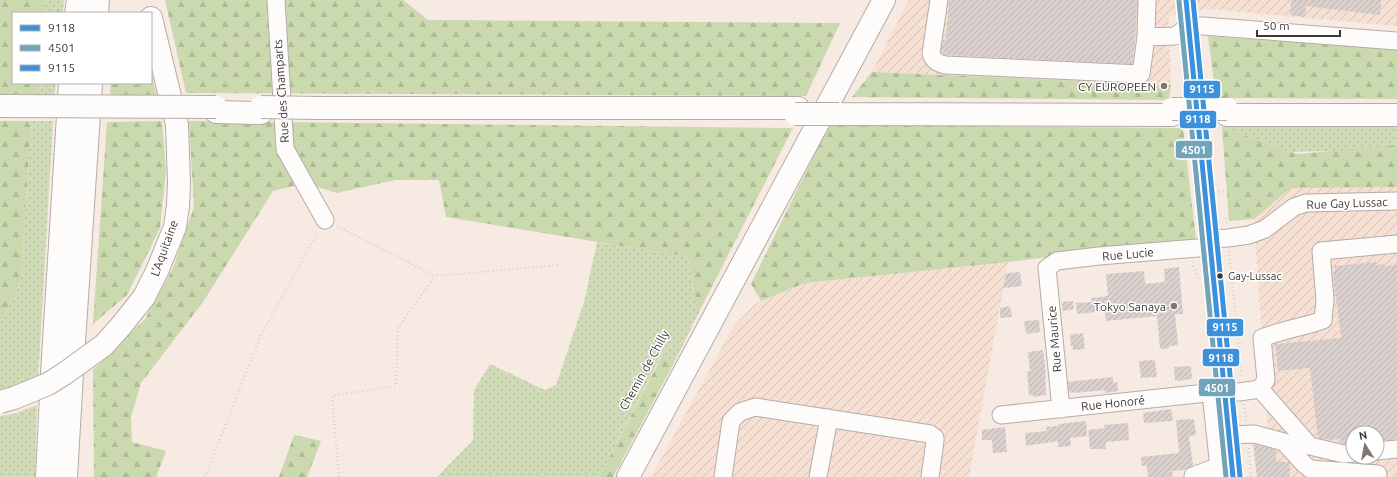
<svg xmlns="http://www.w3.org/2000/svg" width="1397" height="477" font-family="Ubuntu,sans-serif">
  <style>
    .industrial { fill: url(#industrial-furrows); fill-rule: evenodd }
    .green { fill: url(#green-dots) }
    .forest { fill: url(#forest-firs) }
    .building { fill: url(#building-hatch) }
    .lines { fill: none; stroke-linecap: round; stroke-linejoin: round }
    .minor-casing { stroke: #b5aca6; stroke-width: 19 }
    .highway-casing { stroke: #b5aca6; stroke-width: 24 }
    .path { stroke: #d2cecc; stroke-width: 2; stroke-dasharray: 1 3; stroke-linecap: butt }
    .minor { stroke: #fefcfb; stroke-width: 17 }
    .highway { stroke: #fefcfb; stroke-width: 22 }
    .highway-bridge-casing { stroke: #b5aca6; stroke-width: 24; stroke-linecap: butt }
    .highway-bridge { stroke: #fefcfb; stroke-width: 22 }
    .bus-1-casing { stroke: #fff; stroke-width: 8 }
    .bus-2-casing { stroke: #fff; stroke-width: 8 }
    .bus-3-casing { stroke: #fff; stroke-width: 8 }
    .bus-1 { stroke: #3c91dc; stroke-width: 5 }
    .bus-2 { stroke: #72a4b9; stroke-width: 5 }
    .bus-3 { stroke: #3c91dc; stroke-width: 5 }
    .poi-dot { fill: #807670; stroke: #fff; stroke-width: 1.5 }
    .bus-dot { fill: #403732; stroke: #fff; stroke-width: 1.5 }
    .labels { text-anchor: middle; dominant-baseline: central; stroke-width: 3; stroke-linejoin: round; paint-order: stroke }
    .bus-label { font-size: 11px; fill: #403732; stroke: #fff; text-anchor: start }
    .poi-label { font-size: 12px; fill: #403732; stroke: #fff; text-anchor: end }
    .street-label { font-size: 12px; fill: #403732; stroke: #fff }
    .line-badge { stroke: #fff; stroke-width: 1.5 }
    .badge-label { font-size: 11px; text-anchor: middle; font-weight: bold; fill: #fff }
  </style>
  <defs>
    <pattern id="industrial-furrows" width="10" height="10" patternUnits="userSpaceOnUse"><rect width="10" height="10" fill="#f5e0d3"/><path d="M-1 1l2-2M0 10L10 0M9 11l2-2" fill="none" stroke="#d3c1b6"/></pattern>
    <pattern id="green-dots" width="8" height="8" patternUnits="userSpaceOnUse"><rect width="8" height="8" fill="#d0dbb7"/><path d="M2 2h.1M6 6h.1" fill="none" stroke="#b4bd9e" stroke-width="1.8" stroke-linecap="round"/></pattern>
    <pattern id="forest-firs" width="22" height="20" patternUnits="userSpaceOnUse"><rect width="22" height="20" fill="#cbd9ae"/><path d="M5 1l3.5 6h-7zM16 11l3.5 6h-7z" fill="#afbb96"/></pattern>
    <pattern id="building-hatch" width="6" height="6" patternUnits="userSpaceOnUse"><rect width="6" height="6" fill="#dad0ce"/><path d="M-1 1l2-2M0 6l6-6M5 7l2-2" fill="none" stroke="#bcb3b1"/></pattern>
  </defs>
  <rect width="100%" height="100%" fill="#f6eae2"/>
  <path class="industrial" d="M909 0H1397V26L1208 9 1169 16 1171 85 872 72Z
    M1247 151 1397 161V477H1271L1254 219ZM1353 433H1377V457H1353Z
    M1008 262 969 477H651L733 327 756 303 805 283Z"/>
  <path class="green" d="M46 0H64L63 13H44Z
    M37 83H56L54 97 35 98Z
    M31 121H53L38 381 0 392V325L21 280Z
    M1238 124H1397V145L1354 150 1292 152 1222 127Z
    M597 242 689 257 697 316 675 361 661 356 599 477H437L473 440 474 390 490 364 545 390 556 385 584 302Z
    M37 405 35 477H0V416L17 413Z"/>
  <path class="forest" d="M0 0H46L44 13H13V83H37L35 98H0Z
    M165 0H403L428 20 840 23 806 96 186 93Z
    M1208 36 1397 49V99L1216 98Z
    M151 72 157 97 110 96 111 83H151Z
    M872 72 1171 85 1169 100 852 97Z
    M0 121H31L21 280 0 325Z
    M162 121 166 171 160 228 127 295 93 324 107 122Z
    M189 121 793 128 697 316 689 257 446 217 439 180H395L337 193 305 183 273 191 203 302 141 383 131 417 132 442 166 451 156 477H94L93 370 145 319 173 268 194 207Z
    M829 125 1183 128 1196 239 1008 262 805 283 761 301 751 284Z
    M1222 127 1297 154 1397 145V187L1291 188 1254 219 1229 221Z
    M662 356 675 361 613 477H599Z
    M294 435 321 441 307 477H279Z"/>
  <path class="building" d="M949 0H1137L1135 41 1132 64 946 55 941 52 943 40H946Z
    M1291 0H1381L1380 15 1306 6 1305 17 1290 15Z
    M1376 262V265L1384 264V266L1397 265V439L1377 441V433H1353V443L1345 444 1341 443 1340 439 1330 440 1318 438 1310 368 1278 371 1275 344 1341 338 1336 296H1335L1333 272 1335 271V266Z
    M1179 267 1183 314H1175L1178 345 1169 346V348L1160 349 1157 316 1106 321 1105 311 1077 314 1076 303 1092 302 1091 298 1108 296 1106 274 1144 271 1145 284 1165 282 1164 269Z
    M1020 272 1022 286 1003 288 1006 273Z
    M1073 301 1074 309 1063 311 1062 302Z
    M1010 306 1012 317 1000 318V308Z
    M1039 320 1040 332 1026 334 1024 321Z
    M1083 333 1085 349 1073 350V346H1071L1070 335Z
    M1043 350 1045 363 1046 395 1033 397V395H1029L1027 371H1030L1028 352Z
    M1155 360 1157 377 1141 378 1139 361Z
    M1191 366 1192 379 1175 381 1174 367Z
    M1113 377V383L1117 382 1118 391 1105 393V390L1074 393 1069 392 1068 382Z
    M1171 409 1173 421 1144 423 1143 413Z
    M1194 419 1196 435 1189 436 1193 465 1185 470 1172 471 1173 477H1148L1147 466H1142L1141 457 1179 453 1176 420Z
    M1086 421 1087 436 1070 438 1071 446 1058 447V441L1026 446 1025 433 1047 431 1046 427 1058 426V424Z
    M1128 423 1129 440 1106 442V449H1090L1088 430 1105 428 1104 425Z
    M1005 427 1007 452 993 453 992 440H982V430Z
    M1253 444 1276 450V461L1290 463 1289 477H1257Z"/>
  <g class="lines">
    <g class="minor-casing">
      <path id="minor" d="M276 0 285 149 325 220
        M939 0 931 53C933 61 938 63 945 65L1141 74 1146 37 1147 0
        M1186 0 1233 477
        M1146 37 1175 36 1189 26H1203L1397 41
        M1209 239 1228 238 1249 235 1265 229 1294 207 1306 203 1397 201
        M1260 389 1266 380 1262 338C1282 330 1303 327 1323 320L1325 300 1321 251 1397 244
        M1260 389 1310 446 1344 454 1353 453
        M1211 393 1220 477
        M1061 409 1047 268 1057 261 1099 256 1210 247
        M1001 415 1225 391 1239 392 1260 389
        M1229 435 1254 434 1284 442 1304 464 1310 469 1378 474
        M1377 451 1397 449
        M723 477 731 421 740 412 755 407 930 434 935 438V441L930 477
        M818 477 829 418
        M1193 477V476L1219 466 1228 465"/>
    </g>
    <g class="highway-casing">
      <path id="highway" d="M76 13 78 0
        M97 13 98 0
        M317 108H798
        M216 112 261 113
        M839 114 1172 115
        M1227 115H1397
        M121 326 144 297 157 271 175 227 178 206 179 182 177 125 151 18
        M47 477 52 374 70 83
        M66 477 72 373 91 83
        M628 477 884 0"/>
    </g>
    <path class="path" d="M223 92 235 47 251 33 265 26
      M1187 160 1183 167 1190 236
      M694 178 706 215 701 235
      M1219 192C1244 189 1257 190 1281 199
      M1226 218 1227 225
      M337 226 435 276 558 265
      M599 231H652L683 236
      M1229 251 1242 378
      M1193 262V267L1199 279
      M127 345 125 368 129 376
      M1244 404 1246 422
      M1249 448 1251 477
      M115 477 121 410 129 376 163 317 174 310 189 282 224 229 238 204 251 193H263
      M205 477 261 335 318 232
      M339 477 332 396 396 386 398 328 435 276
      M490 477 502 446 520 411 570 401
      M542 477 603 310 621 284 661 264 683 236 701 235 729 238 739 237
      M585 477 673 319 682 288 662 264"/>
    <use href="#minor" class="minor"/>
    <use href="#highway" class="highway"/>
    <g class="highway-bridge-casing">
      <path id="highway-bridge" d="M0 106 216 107
        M261 107 317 108
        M1172 109H1227
        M795 114H839
        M0 402 14 398 48 384 64 374 104 345 121 326"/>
    </g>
    <use href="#highway-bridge" class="highway-bridge"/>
    <g class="bus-1-casing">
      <path id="bus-1" d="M1186 0 1233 477"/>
    </g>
    <g class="bus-2-casing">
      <path id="bus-2" d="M1179 1 1226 477"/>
    </g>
    <g class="bus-3-casing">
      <path id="bus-3" d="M1193 0 1240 476"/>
    </g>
    <use href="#bus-1" class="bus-1"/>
    <use href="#bus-2" class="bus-2"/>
    <use href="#bus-3" class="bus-3"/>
  </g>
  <g class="poi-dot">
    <circle cx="1164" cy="86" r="4"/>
    <circle cx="1174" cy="306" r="4"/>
  </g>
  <circle class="bus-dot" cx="1220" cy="276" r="3.5"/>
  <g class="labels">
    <g class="bus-label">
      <text x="1228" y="276">Gay-Lussac</text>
    </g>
    <g class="poi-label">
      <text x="1156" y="86">CY EUROPEEN</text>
      <text x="1166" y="306">Tokyo Sanaya</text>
    </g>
    <g class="street-label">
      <text transform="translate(281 91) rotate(-94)">Rue des Champarts</text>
      <text transform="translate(1347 203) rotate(-2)">Rue Gay Lussac</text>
      <text transform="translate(164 248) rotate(-70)">L'Aquitaine</text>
      <text transform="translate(1128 254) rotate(-5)">Rue Lucie</text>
      <text transform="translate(1054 339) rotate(-95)">Rue Maurice</text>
      <text transform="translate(644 370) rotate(-61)">Chemin de Chilly</text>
      <text transform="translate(1113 403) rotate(-6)">Rue Honoré</text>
    </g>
  </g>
  <g class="line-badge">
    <rect x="1183" y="80" width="38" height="19" rx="4" fill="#3c91dc"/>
    <rect x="1179" y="110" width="38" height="19" rx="4" fill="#3c91dc"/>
    <rect x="1175" y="140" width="38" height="19" rx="4" fill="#72a4b9"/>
    <rect x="1206" y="318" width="38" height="19" rx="4" fill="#3c91dc"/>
    <rect x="1202" y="348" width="38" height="19" rx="4" fill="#3c91dc"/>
    <rect x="1198" y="378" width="38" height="19" rx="4" fill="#72a4b9"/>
  </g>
  <g class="badge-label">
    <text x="1202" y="93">9115</text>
    <text x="1198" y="123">9118</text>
    <text x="1194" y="154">4501</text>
    <text x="1225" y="331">9115</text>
    <text x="1221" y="362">9118</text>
    <text x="1217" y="392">4501</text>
  </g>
  <rect x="12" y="12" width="140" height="72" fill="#ffffff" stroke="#b3afad"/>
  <rect x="20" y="25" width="20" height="6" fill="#3c91dc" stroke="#b3afad"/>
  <text x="48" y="32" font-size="12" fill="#403732">9118</text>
  <rect x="20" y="45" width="20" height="6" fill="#72a4b9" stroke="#b3afad"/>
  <text x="48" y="52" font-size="12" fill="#403732">4501</text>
  <rect x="20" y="65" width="20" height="6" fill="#3c91dc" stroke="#b3afad"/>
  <text x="48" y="72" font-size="12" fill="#403732">9115</text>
  <g transform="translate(1365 445) rotate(349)"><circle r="19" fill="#ffffff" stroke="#b3afad"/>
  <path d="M0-3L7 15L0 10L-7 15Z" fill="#807670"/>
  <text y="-6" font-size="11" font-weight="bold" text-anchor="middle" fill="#403732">N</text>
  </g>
  <path d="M1257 30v6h83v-6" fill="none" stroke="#403732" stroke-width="2"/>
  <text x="1263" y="30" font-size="12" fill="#403732" stroke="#ffffff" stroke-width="3" paint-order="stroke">50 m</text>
</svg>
